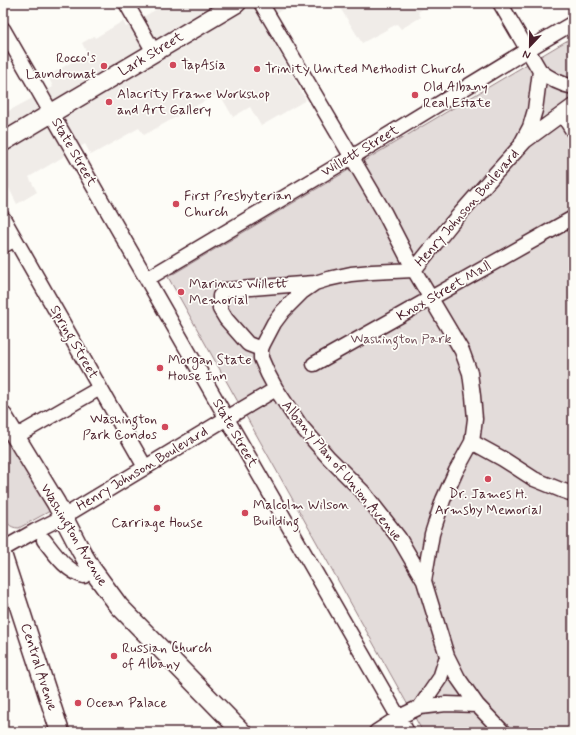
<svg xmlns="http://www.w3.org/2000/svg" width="576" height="735" font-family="Mynerve,sans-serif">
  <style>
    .built { fill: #f0ece8 }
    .green { fill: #e3dcda; stroke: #967e82 }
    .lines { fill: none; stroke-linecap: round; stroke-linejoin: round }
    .minor-casing { stroke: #4a1f2b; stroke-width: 17 }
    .major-casing { stroke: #4a1f2b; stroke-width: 21 }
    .minor { stroke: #fdfcf7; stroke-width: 14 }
    .major { stroke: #fdfcf7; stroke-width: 18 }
    .poi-dot { fill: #d1495b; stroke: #fdfcf7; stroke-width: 1.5 }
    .labels { text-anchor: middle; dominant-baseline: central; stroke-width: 3.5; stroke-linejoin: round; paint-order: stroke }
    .street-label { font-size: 14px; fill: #4a1f2b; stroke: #fdfcf7 }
    .poi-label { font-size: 14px; fill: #4a1f2b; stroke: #fdfcf7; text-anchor: start }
    .park-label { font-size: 14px; fill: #704e57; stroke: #fdfcf7 }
  </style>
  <rect width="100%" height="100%" fill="#fdfcf7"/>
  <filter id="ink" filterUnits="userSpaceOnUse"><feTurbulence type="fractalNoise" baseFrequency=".025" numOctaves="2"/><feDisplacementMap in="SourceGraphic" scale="8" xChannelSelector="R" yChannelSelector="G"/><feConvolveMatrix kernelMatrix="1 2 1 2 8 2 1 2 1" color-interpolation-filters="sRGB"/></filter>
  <g filter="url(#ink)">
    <path class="built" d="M167 3H294L262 21 306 100 261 126 250 107 233 117 219 93 144 135 139 128 91 155 85 144 29 177 37 192 17 204 5 180H3V114L53 87 48 76 87 53 82 43 94 36 95 38 123 21 126 27Z
      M337 3H431V4L418 12 421 17 401 29 397 24 362 43Z"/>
    <path class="green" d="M573 37V732H423L168 277Z
      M3 431 50 511 19 528C9 528 6 522 3 513Z"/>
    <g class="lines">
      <g class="minor-casing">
        <path id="minor" d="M126 3 154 52
          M261 3 384 212 414 270 462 351 470 373 473 396 475 419 472 442 456 471 443 500 432 534 424 581
          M500 3 540 71C550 79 560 84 573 87
          M3 29 407 732
          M562 115 568 123 573 131
          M522 142 530 127 535 110 540 71
          M3 218 145 467
          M3 246 15 239
          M147 279 352 157 527 50 573 23
          M261 349 248 344 226 319 220 309V296L225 290 315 283
          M314 364 573 218
          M15 437 100 388
          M472 442 503 459 534 479 561 490 573 494
          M44 540C55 554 66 571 84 576
          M3 549 35 531 63 517 227 418 276 389
          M477 705 458 678 447 656 424 581 399 538 363 492 329 458 300 425 276 389 268 374 261 358V349L263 344 274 323 283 311 302 292 315 283 328 279 351 274 372 272 414 270 451 224 495 174 525 141 573 106
          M420 707 440 678 447 656
          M376 732 399 717 420 707 446 704 477 705 503 732"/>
      </g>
      <g class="major-casing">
        <path id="major" d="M3 142 237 3
          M3 416 56 503 81 551 91 568 119 606 242 732
          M3 557 60 732"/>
      </g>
      <use href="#minor" class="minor"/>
      <use href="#major" class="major"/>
    </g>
  </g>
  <g class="poi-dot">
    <circle cx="173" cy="65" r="4"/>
    <circle cx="104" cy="66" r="4"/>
    <circle cx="257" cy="69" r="4"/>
    <circle cx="415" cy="95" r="4"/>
    <circle cx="109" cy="102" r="4"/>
    <circle cx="176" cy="204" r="4"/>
    <circle cx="181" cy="292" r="4"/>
    <circle cx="160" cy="368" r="4"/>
    <circle cx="165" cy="427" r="4"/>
    <circle cx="488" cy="479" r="4"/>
    <circle cx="157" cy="508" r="4"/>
    <circle cx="245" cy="513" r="4"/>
    <circle cx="114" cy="656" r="4"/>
    <circle cx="78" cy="703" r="4"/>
  </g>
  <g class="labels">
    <g class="street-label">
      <text transform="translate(151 54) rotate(-31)">Lark Street</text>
      <text transform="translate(360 151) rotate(-31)">Willett Street</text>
      <text transform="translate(74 152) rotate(60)">State Street</text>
      <text transform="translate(467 208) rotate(-49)">Henry Johnson Boulevard</text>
      <text transform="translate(444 291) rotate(-30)">Knox Street Mall</text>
      <text transform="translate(74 342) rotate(60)">Spring Street</text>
      <text transform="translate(235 433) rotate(60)">State Street</text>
      <text transform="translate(142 469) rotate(-31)">Henry Johnson Boulevard</text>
      <text transform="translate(342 471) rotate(50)">Albany Plan of Union Avenue</text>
      <text transform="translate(74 535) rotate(59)">Washington Avenue</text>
      <text transform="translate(39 667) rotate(72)">Central Avenue</text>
    </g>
    <g class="poi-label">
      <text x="96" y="58" text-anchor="end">Rocco's<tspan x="96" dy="16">Laundromat</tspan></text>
      <text x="181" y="65">TapAsia</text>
      <text x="265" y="69">Trinity United Methodist Church</text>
      <text x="423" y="87">Old Albany<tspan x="423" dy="16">Real Estate</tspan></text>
      <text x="117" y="94">Alacrity Frame Workshop<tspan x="117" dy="16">and Art Gallery</tspan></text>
      <text x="184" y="196">First Presbyterian<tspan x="184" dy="16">Church</tspan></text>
      <text x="189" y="284">Marinus Willett<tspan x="189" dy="16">Memorial</tspan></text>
      <text x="168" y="360">Morgan State<tspan x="168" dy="16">House Inn</tspan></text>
      <text x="157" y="419" text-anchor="end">Washington<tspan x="157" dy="16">Park Condos</tspan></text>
      <text x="488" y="494" text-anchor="middle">Dr. James H.<tspan x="488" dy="16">Armsby Memorial</tspan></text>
      <text x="253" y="505">Malcolm Wilson<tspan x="253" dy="16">Building</tspan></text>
      <text x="157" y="523" text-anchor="middle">Carriage House</text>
      <text x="122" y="648">Russian Church<tspan x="122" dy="16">of Albany</tspan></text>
      <text x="86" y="703">Ocean Palace</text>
    </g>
    <g class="park-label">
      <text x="401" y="339">Washington Park</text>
    </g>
  </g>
  <rect width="576" height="735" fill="none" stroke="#fdfcf7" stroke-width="16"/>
  <rect x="8" y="8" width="560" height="719" fill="none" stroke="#4a1f2b" stroke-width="1.5" filter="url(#ink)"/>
  <g transform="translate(530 46) rotate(202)" stroke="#fdfcf7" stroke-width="3" paint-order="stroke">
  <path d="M0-3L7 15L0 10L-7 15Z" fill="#4a1f2b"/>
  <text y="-6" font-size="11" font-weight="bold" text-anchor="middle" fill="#4a1f2b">N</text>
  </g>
</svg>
